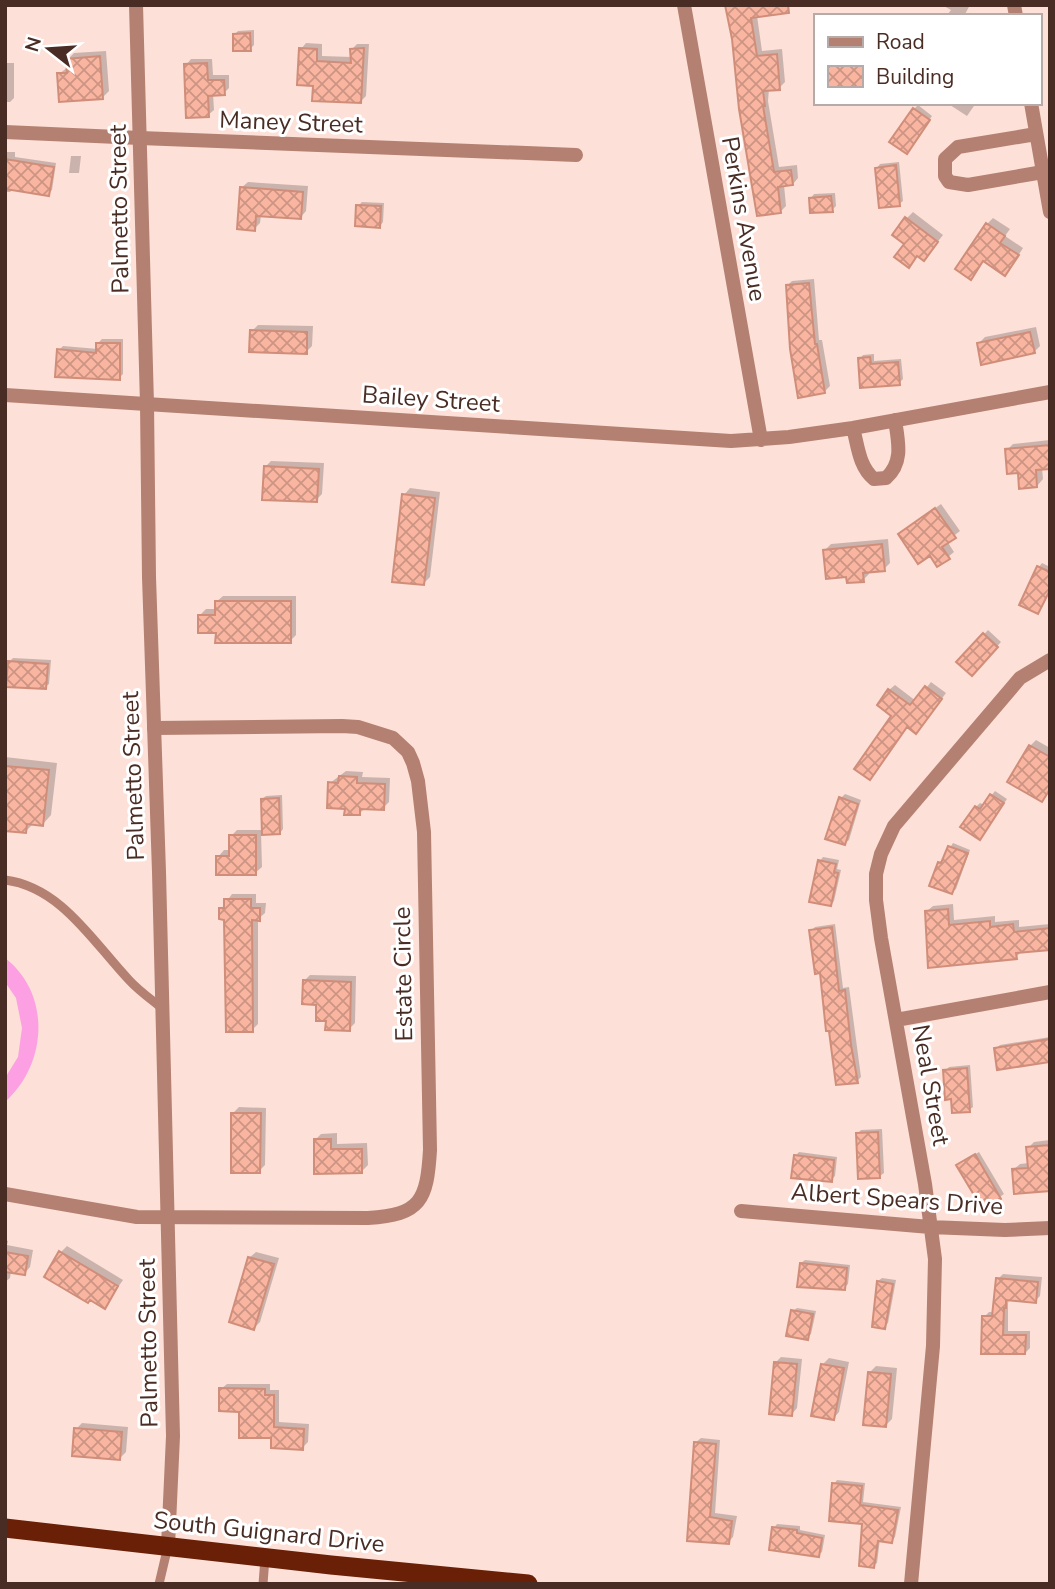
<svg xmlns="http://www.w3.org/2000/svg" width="1055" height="1589" font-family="'Nunito Sans',sans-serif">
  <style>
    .garden { fill: #fc9fe3 }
    .shadow { fill: #0003 }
    .building { fill: url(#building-cross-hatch); stroke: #d08e7a; stroke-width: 2 }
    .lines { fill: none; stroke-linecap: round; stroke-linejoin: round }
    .service { stroke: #b48071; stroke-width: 9 }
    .minor { stroke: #b48071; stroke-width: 14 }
    .tertiary { stroke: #b48071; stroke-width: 14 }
    .trunk { stroke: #692006; stroke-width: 19 }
    .labels { text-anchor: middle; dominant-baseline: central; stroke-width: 6; stroke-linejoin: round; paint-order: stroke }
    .street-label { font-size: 24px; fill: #492d25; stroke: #fff }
  </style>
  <defs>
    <pattern id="building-cross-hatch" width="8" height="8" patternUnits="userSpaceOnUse" patternTransform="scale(1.75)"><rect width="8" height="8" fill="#fab5a1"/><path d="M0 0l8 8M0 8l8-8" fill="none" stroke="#cc9483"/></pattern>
  </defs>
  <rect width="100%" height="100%" fill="#fde0d7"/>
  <path class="garden" d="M5 958C52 994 47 1065 5 1102V1078L18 1057 22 1028 16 998 5 982Z"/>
  <path class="shadow" d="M727 5 757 16 762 51 782 49 785 82 779 88 769 89 768 101 779 167 797 165 798 178 793 184 784 185 786 206 781 211 733 39Z
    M942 5H970L964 16H950L948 14 951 10Z
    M254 30V45L250 49 235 34 238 31Z
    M306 43 322 44V56L352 57 351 50 357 44H369L366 96 360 102 315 84 301 49Z
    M106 51 109 91 103 97 59 74 68 67V59L74 53Z
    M191 59H212L213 75H229V88L224 93 213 94 214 110 208 115 186 65Z
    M5 63H14V98L10 102H5Z
    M951 103H976L967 116 950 105Z
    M918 105 932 116 910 148 914 109Z
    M5 152H15V157L56 163 52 190 48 194 14 189 10 192H5Z
    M71 156H81L79 173H69Z
    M899 162 903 201 899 204 877 168 880 164Z
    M248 182 308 186 306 211 300 218 261 215 260 223 254 229 241 188Z
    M835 193 836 206 832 210 811 198 814 194Z
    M362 202 384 203 383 222 380 226 358 206Z
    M913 212 943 235 924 259 918 255 909 266 907 218Z
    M993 218 1010 229 1005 236 1023 248 1011 267 984 260 970 278 987 224Z
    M814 279 819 340H822L830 386 825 391 787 286 792 281Z
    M258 325 313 326 312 346 306 352 252 331Z
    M1036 327 1040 346 1034 352 979 343 985 337Z
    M102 339H123V374L119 378 59 350 63 346 98 349V343Z
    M874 354V361L901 359 903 379 899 383 860 359 863 355Z
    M1050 440V467L1042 468 1043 479 1037 486 1019 471 1007 450 1013 444Z
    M271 461 324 463 322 494 316 500 265 467Z
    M410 488 440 492 430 577 424 583 404 495Z
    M941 504 960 531 947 541 954 552 948 557 930 553 900 534Z
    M888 539 890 563 884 569 869 571V574L863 580 848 576 825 550 831 544Z
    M1042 563 1050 567V591L1038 612 1039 567Z
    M223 596H296V635L290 641 217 631 200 615 206 609H216V602Z
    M988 630 1001 642 972 674 959 662Z
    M13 658 51 660 49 684 45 687 9 662Z
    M931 682 946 693 921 727 894 716 889 690 895 685 916 701Z
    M1036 740 1050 748V790L1041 800 1030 746Z
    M5 757 57 763 51 815 43 824 34 823 26 831 5 829Z
    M346 771 363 772 362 777 390 778 389 802 383 808H365L359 814 330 783Z
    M995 791 1007 799 983 834 963 827 976 807 980 803 984 805Z
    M845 794 861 800 849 840 845 843 841 798Z
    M282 795 283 829 280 833H261L262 867 255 873 218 857 224 850H231V836L237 830H264L262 799 266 796Z
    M953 843 970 850 956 889 952 892 940 863Z
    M823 857 839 860 837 869 841 870 834 901 831 905 820 861Z
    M232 894H256V903H266L265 913 258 919V1024L252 1030 225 918 221 909Z
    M953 904 954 920 995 916V922L1019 920V927L1050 924V949L1022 951 1016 957 930 966 927 911 933 906Z
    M835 924 843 988 849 987 861 1077 857 1081 811 931 815 927Z
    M310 975 356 976 355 1023 349 1029 327 1019 304 981Z
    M1050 1037V1059L996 1048 1000 1045Z
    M970 1065 973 1107 969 1110 953 1097 945 1071 949 1067Z
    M239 1107 266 1108 265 1165 259 1171 233 1113Z
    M882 1129 884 1173 880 1176 857 1134 861 1130Z
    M337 1133V1144L367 1143 368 1165 362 1171 315 1140 321 1134Z
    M1050 1140V1189L1013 1170 1020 1164 1029 1163 1028 1148 1034 1142Z
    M799 1152 837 1157 835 1176 831 1180 795 1156Z
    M979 1152 1004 1194 984 1208 962 1162Z
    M5 1240 8 1241 7 1245 33 1250 30 1267 24 1274 11 1271 10 1278 5 1282Z
    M67 1246 123 1280 104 1307 61 1252Z
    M256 1252 279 1258 260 1322 254 1328 249 1258Z
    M805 1260 850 1265 848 1284 844 1288 801 1263Z
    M1003 1274 1042 1277 1040 1296 1035 1301 1010 1298 1008 1303V1331H1030V1348L1025 1353 983 1352 984 1317 989 1312H994L998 1279Z
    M882 1278 896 1280 888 1323 884 1327 878 1281Z
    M797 1308 816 1311 811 1334 807 1338 793 1311Z
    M781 1357 802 1359 797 1408 791 1415 775 1363Z
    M829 1358 849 1362 839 1412 833 1419 823 1364Z
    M876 1366 897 1368 892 1419 886 1425 870 1372Z
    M227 1384H270V1390H279V1422L309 1424 308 1442 302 1448 241 1410 221 1389Z
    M82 1423 128 1427 126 1452 120 1458 76 1429Z
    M701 1438 720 1440 715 1513 737 1516 733 1537 728 1542 689 1539 695 1443Z
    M837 1480 865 1483 863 1502 901 1507 895 1537 892 1541 880 1539 877 1563 873 1566 864 1522 834 1484Z
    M777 1524 800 1526V1530L825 1535 822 1552 818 1555 774 1528Z"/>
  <path class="building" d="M725 5H788L789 13 751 18 757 56 777 54 780 90 763 91 765 106H763L774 172 791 170 793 185 778 187 781 213 757 216 739 109 732 39Z
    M250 33 251 51H233V34Z
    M299 48 317 49V61L351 63 350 49 364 48 361 103 312 101 313 86 297 85Z
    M100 56 103 99 59 102 57 73H67L66 59Z
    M207 63 208 80H224L225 95 208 96 209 117 186 118 184 64Z
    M913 108 930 120 907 154 889 142Z
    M5 159 54 167 49 196 5 189Z
    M896 165 900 206 879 208 875 168Z
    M240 187 303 192 301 219 256 216 255 231 237 229Z
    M831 196 833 212 810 213 809 198Z
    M356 205 381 206 380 228 355 226Z
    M905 217 938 242 924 261 917 256 909 268 894 257 904 244 892 235Z
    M986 223 1005 236 1000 243 1019 255 1005 276 983 261 971 280 955 269Z
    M809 283 815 344H817L825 393 798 398 790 349 786 285Z
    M250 330 307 332V354L249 352Z
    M1030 332 1035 353 981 365 977 343Z
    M96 343H120V380L55 377 57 349 96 353Z
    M870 357 871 364 898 362 900 385 860 388 858 358Z
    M1050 445V469L1036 470 1037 487 1019 489 1018 473 1007 474 1005 449Z
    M264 466 319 469 317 502 262 500Z
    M402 494 435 498 424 585 392 582Z
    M935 508 956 538 942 547 950 559 937 567 930 556 918 564 898 534Z
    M882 544 885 571 863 573 864 582 847 583 846 577 826 579 823 550Z
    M1037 566 1050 572V590L1038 614 1019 605Z
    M215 601H291V643H215L216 633H198V615H215Z
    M983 633 998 647 972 676 956 662Z
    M8 661 48 664 46 689 6 687Z
    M925 686 942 699 916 734 907 727 870 780 854 769 891 716 877 705 888 689 910 705Z
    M1029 745 1050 757V789L1042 802 1007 782Z
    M5 766 49 770 43 826 27 824 26 833 5 831Z
    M339 776 357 777V783L385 784 384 810 360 809V815H344L345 809 327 808 328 782 338 783Z
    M990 794 1004 803 980 840 960 827 975 806 980 809Z
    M839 797 858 804 845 845 825 839Z
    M279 798 280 834 262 835 261 799Z
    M229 835H256V875H216V856H229Z
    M948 846 968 853 952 894 929 886 938 862 941 863Z
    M818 860 836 864 834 872 838 873 831 906 809 902Z
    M224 899H251V908H260V921L252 920 253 1032H226L224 920 219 919V908H224Z
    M948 909 949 925 990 921V927L1013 924 1014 932 1050 928V950L1016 953 1017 959 928 968 925 911Z
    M832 927 839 991 845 990 851 1045 858 1083 836 1085 829 1031H826L820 973 815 974 809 930Z
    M303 980 351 982 350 1031 325 1030 326 1021H316V1005L302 1004Z
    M1050 1039V1062L997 1070 994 1048Z
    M967 1068 970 1112 952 1113 951 1099 945 1100 943 1070Z
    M231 1113H261L260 1173H231Z
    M878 1132 880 1178 858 1179 856 1133Z
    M314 1139H331V1149H362V1173L314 1174Z
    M1050 1145V1191L1014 1194 1012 1169 1028 1168 1026 1147Z
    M975 1154 1001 1199 983 1210 956 1165Z
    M794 1155 834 1160 832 1182 791 1178Z
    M59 1251 118 1286 105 1309 90 1300 88 1303 44 1277Z
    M5 1252 28 1256 25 1275 5 1272Z
    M248 1257 274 1264 254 1330 229 1322Z
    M800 1263 847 1268 845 1290 797 1287Z
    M996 1278 1038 1282 1036 1303 1006 1300V1308H1004L1003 1335H1026L1025 1354H981L982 1316H992Z
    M877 1281 893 1284 885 1329 872 1327Z
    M791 1310 813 1314 808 1340 786 1336Z
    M774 1362 797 1364 792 1416 769 1414Z
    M821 1364 844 1368 834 1420 811 1416Z
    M868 1372 891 1374 886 1427 863 1425Z
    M219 1388 265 1389V1395H274V1427L304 1429 303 1450 271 1448V1438H239V1412L219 1411Z
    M74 1428 122 1432 120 1460 72 1456Z
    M694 1442 716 1444 710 1517 732 1521 729 1544 687 1541Z
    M832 1483 862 1486 860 1505 898 1510 892 1543 878 1541 874 1568 859 1566 862 1524 829 1521Z
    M772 1527 797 1530V1533L822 1538 819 1557 769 1550Z"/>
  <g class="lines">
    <path class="service" d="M5 880C61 887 93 942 129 980 139 991 152 1000 163 1009
      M159 1584 168 1546
      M263 1584 265 1558"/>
    <path class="minor" d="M684 5 761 440
      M1014 5 1016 16
      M1031 103 1050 212
      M1036 134 958 147 945 159V176L949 182 968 185 1043 172
      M140 138 576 155
      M5 395 731 441 789 437 853 428 1050 392
      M853 428C858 446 859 467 874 479L886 478C904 462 898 441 895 420
      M896 1020 1050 992
      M5 1194 137 1217 368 1218C421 1215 427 1200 430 1150L424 832 418 781 413 763 408 752 393 738 358 727 342 726 154 728
      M741 1211 930 1227 1005 1230 1050 1228
      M911 1584 933 1346 935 1259 925 1184 881 938 876 900V874L881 854 894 826 1020 678 1050 660"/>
    <path class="tertiary" d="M136 5 147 404 149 577 159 872 173 1436 168 1546
      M5 132 140 138"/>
    <path class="trunk" d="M5 1528 331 1565 528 1584"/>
  </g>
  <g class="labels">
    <g class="street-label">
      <text transform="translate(291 122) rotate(2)">Maney Street</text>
      <text transform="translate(119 209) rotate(-91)">Palmetto Street</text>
      <text transform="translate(744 219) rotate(80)">Perkins Avenue</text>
      <text transform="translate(431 399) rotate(4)">Bailey Street</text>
      <text transform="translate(133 776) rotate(-92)">Palmetto Street</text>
      <text transform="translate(403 974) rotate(-91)">Estate Circle</text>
      <text transform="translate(931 1085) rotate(80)">Neal Street</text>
      <text transform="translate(897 1199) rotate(4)">Albert Spears Drive</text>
      <text transform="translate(148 1343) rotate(-91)">Palmetto Street</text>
      <text transform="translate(269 1532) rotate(6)">South Guignard Drive</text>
    </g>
  </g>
  <rect width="1055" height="1589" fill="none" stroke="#492d25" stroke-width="14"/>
  <rect x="814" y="14" width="228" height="91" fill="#ffffff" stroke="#b6aba8" stroke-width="2"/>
  <rect x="828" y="37" width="35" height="10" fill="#b48071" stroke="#b6aba8" stroke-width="2"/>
  <text x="876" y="49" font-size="21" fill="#492d25">Road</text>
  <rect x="828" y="66" width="35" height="21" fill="url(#building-cross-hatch)" stroke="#b6aba8" stroke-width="2"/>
  <text x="876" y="84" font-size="21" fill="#492d25">Building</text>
  <g transform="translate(49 49) rotate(287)" stroke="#ffffff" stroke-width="5" paint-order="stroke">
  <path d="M0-5L12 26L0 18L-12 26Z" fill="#492d25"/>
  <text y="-10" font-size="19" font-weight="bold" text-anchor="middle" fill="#492d25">N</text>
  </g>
</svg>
